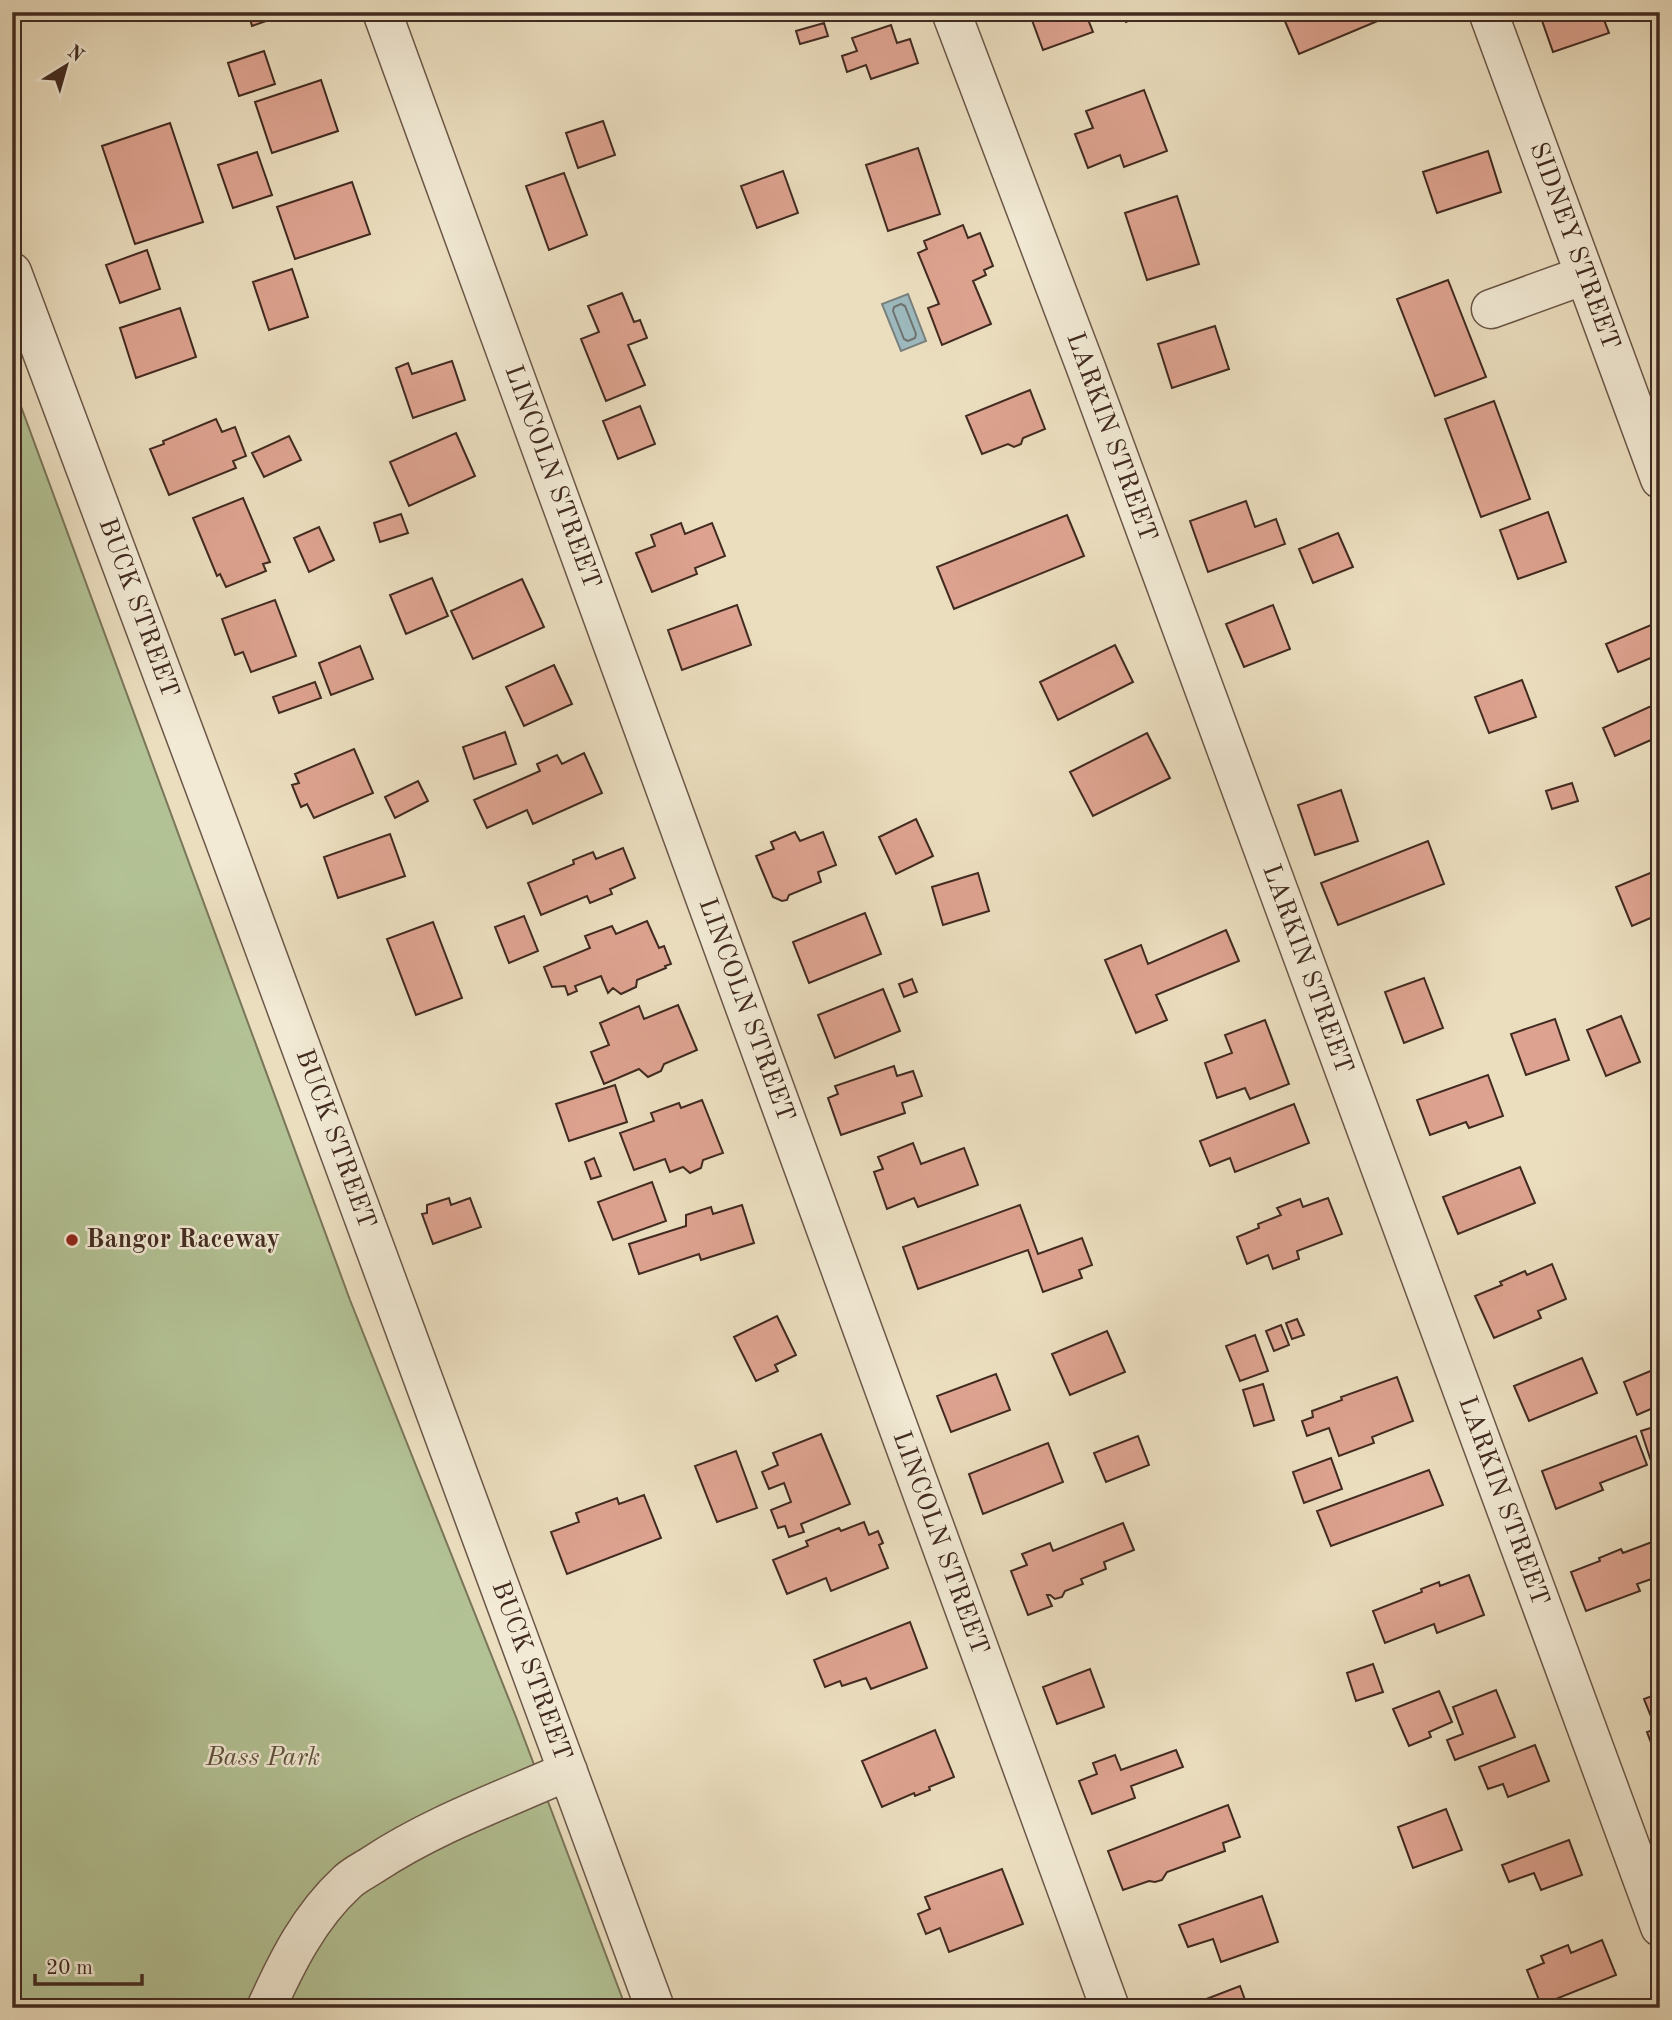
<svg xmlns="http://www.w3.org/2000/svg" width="1672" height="2020" font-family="'Old Standard TT',serif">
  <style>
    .green { fill: #b3c295; stroke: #7a765a; stroke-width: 2 }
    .water { fill: #9db9bd; stroke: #78807e; stroke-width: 2 }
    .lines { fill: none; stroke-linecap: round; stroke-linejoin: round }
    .shore { stroke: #6f726e; stroke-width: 2 }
    .building { fill: #dea390; stroke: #412a20; stroke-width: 2 }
    .minor-casing { stroke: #6c5748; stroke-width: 41 }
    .minor { stroke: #f2ead5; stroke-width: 38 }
    .poi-dot { fill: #8f2418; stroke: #f2ead5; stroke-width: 2.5 }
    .labels { text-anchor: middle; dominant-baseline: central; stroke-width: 5; stroke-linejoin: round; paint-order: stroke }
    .street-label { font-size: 26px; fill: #412a20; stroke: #f2ead5 }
    .poi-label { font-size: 26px; font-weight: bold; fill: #412a20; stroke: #f2ead5; text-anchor: start }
    .park-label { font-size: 26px; font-style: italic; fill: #5e503d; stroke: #f2ead5 }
  </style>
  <rect width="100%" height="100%" fill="#ebdebf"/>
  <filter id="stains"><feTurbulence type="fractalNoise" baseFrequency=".00286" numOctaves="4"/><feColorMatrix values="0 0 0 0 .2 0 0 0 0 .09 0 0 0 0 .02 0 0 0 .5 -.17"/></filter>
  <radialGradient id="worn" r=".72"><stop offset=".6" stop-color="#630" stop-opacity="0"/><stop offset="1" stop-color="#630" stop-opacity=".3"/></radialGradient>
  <path class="green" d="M12 382 350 1300 516 1717 626 2008H12Z"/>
  <path class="water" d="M908 294 926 341 901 351 882 304Z"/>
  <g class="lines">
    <path class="shore" d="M901 304 905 306 916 334 915 338 908 341 904 339 893 311 894 307Z"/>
  </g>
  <path class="building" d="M248 12H292L252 26Z
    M1029 12H1085L1093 32 1043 50Z
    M1122 12H1142L1143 15 1126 22Z
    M1281 12H1399L1299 54Z
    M1539 12H1601L1609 33 1553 52Z
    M824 23 828 36 800 44 796 31Z
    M891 25 897 43 910 39 918 63 871 79 866 65 847 72 842 56 857 51 852 38Z
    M264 51 275 84 239 96 228 63Z
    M321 80 338 131 272 153 255 102Z
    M1144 90 1167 151 1124 167 1120 155 1088 168 1075 134 1093 128 1086 111Z
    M603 121 615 155 578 168 566 133Z
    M170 123 203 222 135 244 102 146Z
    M918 148 940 214 888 231 866 165Z
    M1488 151 1501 192 1437 213 1423 172Z
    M257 152 272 195 233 208 218 165Z
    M783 171 798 213 757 228 741 186Z
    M564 173 587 235 549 250 526 186Z
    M352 182 370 234 295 259 277 207Z
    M1177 196 1199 264 1147 280 1125 213Z
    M963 225 968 238 980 233 993 266 984 270 986 275 973 281 991 324 942 345 928 308 939 304 918 253 927 249 924 241Z
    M147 250 160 289 120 303 106 265Z
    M292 269 308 317 269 330 253 282Z
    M1448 280 1486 377 1435 396 1397 299Z
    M622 293 634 322 640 320 647 338 628 345 645 385 606 401 581 339 599 332 588 306Z
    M180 308 196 357 136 378 120 328Z
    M1215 326 1229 369 1172 388 1158 344Z
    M452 361 465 400 413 418 396 368 408 363 412 374Z
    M1030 390 1045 429 1023 438 1021 444 1014 447 1008 444 982 454 966 416Z
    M1494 401 1530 499 1481 517 1445 419Z
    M640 406 655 444 618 459 603 421Z
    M216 419 222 432 235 427 246 456 233 461 236 468 169 495 150 449 164 444 163 441Z
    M456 433 475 476 409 506 390 462Z
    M289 436 301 460 264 477 252 453Z
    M243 498 270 562 263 564 266 571 226 587 220 574 217 576 193 518Z
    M1246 501 1255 527 1276 519 1285 544 1208 572 1190 521Z
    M1548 512 1566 562 1518 579 1500 530Z
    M401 514 408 533 380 542 374 523Z
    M1067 515 1084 556 954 609 937 567Z
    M681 523 685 534 712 523 725 556 695 568 697 574 652 592 636 553 655 546 651 535Z
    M319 527 334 560 309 572 294 538Z
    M1338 533 1353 567 1313 583 1299 549Z
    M432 578 448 616 406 634 390 595Z
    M522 579 544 627 473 659 451 611Z
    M275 600 296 656 251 672 243 652 235 655 222 619Z
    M737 605 751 645 682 670 668 630Z
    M1273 605 1290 649 1244 667 1226 624Z
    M1651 625 1660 646V654L1618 672 1606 644Z
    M1115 645 1133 682 1058 720 1040 682Z
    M360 646 373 679 331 695 319 663Z
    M554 665 572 704 524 726 506 687Z
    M1522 680 1536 717 1489 733 1475 697Z
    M315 682 321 698 279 713 273 697Z
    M1660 702V736L1615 756 1603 728Z
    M505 732 516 764 474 779 463 747Z
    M1147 733 1170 778 1093 816 1070 772Z
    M354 749 373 793 314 818 307 804 301 807 292 785 299 783 295 774Z
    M584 753 602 793 533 824 527 810 487 828 474 800 540 771 537 764 557 755 562 764Z
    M418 781 428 801 395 818 385 797Z
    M1572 783 1578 801 1552 809 1546 791Z
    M1341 790 1358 841 1315 855 1298 805Z
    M916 819 933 856 896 874 879 837Z
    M795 832 800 841 823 832 836 865 818 872 821 882 789 895 787 900 782 901 773 897 756 856 774 849 771 842Z
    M390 834 405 876 338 898 324 857Z
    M1428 841 1444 884 1338 925 1321 883Z
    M623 848 635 878 610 889 612 894 590 903 587 896 541 915 528 883 574 864 573 860 593 852 596 859Z
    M1660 869V914L1632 926 1616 887Z
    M978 873 989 911 943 925 932 887Z
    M865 913 881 954 809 983 793 942Z
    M524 916 538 951 509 963 495 927Z
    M647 921 659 948 664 946 671 964 665 966 666 968 637 980 636 987 621 994 613 988 608 993 601 976 575 986 577 991 568 995 565 986 552 987 544 967 590 948 585 936 612 926 616 934Z
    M433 922 462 998 416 1015 387 939Z
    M1226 930 1239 961 1156 995 1167 1020 1136 1033 1105 960 1141 945 1148 964Z
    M1424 978 1443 1028 1404 1043 1385 992Z
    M912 979 917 992 904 997 899 984Z
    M883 989 900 1031 835 1058 818 1015Z
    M678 1005 697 1050 664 1064 661 1071 648 1077 639 1069 604 1084 591 1052 609 1045 600 1023 639 1006 644 1019Z
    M1621 1016 1640 1062 1606 1076 1587 1030Z
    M1555 1019 1569 1060 1526 1075 1511 1034Z
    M1265 1020 1289 1084 1250 1099 1245 1088 1217 1098 1205 1063 1232 1053 1225 1035Z
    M894 1066 897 1076 913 1071 922 1096 902 1103 905 1113 841 1135 828 1098 838 1094 835 1086Z
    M1488 1075 1503 1116 1469 1128 1466 1122 1430 1135 1417 1100Z
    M615 1085 627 1122 569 1141 556 1104Z
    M702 1100 723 1153 703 1160 701 1168 690 1173 683 1167 670 1172 665 1159 634 1170 620 1133 654 1121 651 1113 679 1103 681 1108Z
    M1294 1104 1309 1143 1235 1172 1230 1158 1210 1166 1200 1141Z
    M913 1143 921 1164 964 1148 978 1185 918 1207 914 1198 887 1209 874 1172 883 1169 878 1157Z
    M594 1158 601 1176 591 1179 585 1162Z
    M1520 1167 1535 1203 1458 1234 1443 1197Z
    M652 1182 666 1221 613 1240 598 1202Z
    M449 1198 451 1205 470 1198 481 1227 433 1244 422 1214 427 1213V1205Z
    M1328 1198 1342 1234 1297 1251 1299 1259 1273 1269 1268 1255 1247 1264 1237 1237 1259 1228 1258 1224 1281 1215 1277 1208 1300 1199 1303 1207Z
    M742 1205 754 1243 701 1260 699 1254 639 1274 629 1244 686 1226V1215L711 1207 713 1214Z
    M1020 1205 1038 1254 1082 1238 1092 1265 1079 1270 1082 1278 1043 1292 1028 1250 918 1289 903 1247Z
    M1552 1264 1566 1299 1538 1311 1541 1318 1494 1338 1475 1296 1502 1285 1500 1282 1525 1271 1527 1275Z
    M777 1316 796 1355 775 1365 778 1371 756 1381 734 1337Z
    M1297 1319 1304 1335 1292 1339 1286 1323Z
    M1281 1325 1289 1345 1274 1351 1266 1331Z
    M1107 1331 1125 1372 1070 1395 1052 1354Z
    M1255 1335 1268 1371 1240 1381 1226 1346Z
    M1582 1358 1597 1393 1529 1421 1514 1386Z
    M1660 1367V1405L1637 1415 1624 1382Z
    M996 1374 1010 1410 951 1432 937 1396Z
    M1397 1377 1413 1421 1372 1437 1374 1443 1339 1456 1329 1428 1307 1436 1302 1421 1313 1417 1312 1411 1342 1400 1341 1397Z
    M1263 1384 1274 1420 1254 1426 1243 1390Z
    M1660 1425V1465L1653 1467 1641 1431Z
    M821 1434 850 1504 801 1524 804 1532 789 1537 785 1526 778 1528 771 1510 791 1502 784 1483 769 1489 762 1472 778 1465 773 1453Z
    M1138 1436 1149 1465 1106 1482 1094 1453Z
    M1636 1436 1647 1465 1600 1483 1603 1490 1556 1509 1542 1471Z
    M1048 1443 1063 1482 983 1514 969 1474Z
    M736 1451 757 1508 717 1522 695 1466Z
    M1331 1458 1342 1489 1304 1503 1293 1472Z
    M1429 1470 1443 1505 1331 1546 1317 1511Z
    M644 1495 661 1538 567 1574 551 1532 579 1522 576 1513 617 1498 619 1504Z
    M864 1522 869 1535 878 1531 883 1543 879 1545 888 1568 831 1591 826 1578 787 1594 773 1560 808 1546 806 1541 839 1528 841 1531Z
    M1123 1523 1134 1550 1104 1562 1106 1569 1081 1579 1083 1584 1065 1591 1062 1597 1055 1599 1050 1595H1047L1052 1606 1028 1615 1011 1571 1027 1565 1022 1554 1050 1543 1053 1551Z
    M1660 1539V1576L1637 1584 1640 1591 1586 1611 1571 1572 1600 1561 1599 1558 1621 1549 1623 1553Z
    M1469 1575 1484 1615 1437 1633 1434 1624 1385 1643 1373 1611 1422 1592 1421 1589 1439 1582 1440 1586Z
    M910 1622 927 1668 871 1689 866 1678 842 1686 840 1681 825 1687 814 1660Z
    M1373 1664 1383 1692 1356 1701 1347 1673Z
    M1090 1669 1104 1707 1057 1724 1043 1687Z
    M1496 1690 1515 1737 1455 1760 1447 1740 1463 1734 1453 1707Z
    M1439 1691 1452 1722 1429 1732 1431 1737 1409 1746 1393 1709Z
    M1660 1693V1760L1658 1761 1647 1732 1656 1729 1644 1699Z
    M935 1730 954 1777 929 1787 930 1790 915 1796 914 1793 882 1807 862 1761Z
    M1535 1745 1549 1781 1508 1797 1503 1784 1488 1789 1479 1767Z
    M1176 1750 1183 1767 1131 1786 1135 1798 1092 1814 1079 1781 1097 1774 1093 1763 1115 1755 1121 1770Z
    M1228 1805 1240 1837 1223 1843 1225 1851 1167 1872 1162 1880 1155 1882 1149 1881 1123 1890 1108 1851Z
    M1446 1809 1462 1850 1413 1868 1398 1827Z
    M1569 1840 1582 1875 1541 1890 1534 1873 1509 1882 1502 1865Z
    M1002 1869 1023 1924 949 1952 940 1928 926 1934 918 1914 930 1909 925 1897Z
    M1262 1896 1278 1942 1221 1962 1213 1939 1188 1947 1179 1925Z
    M1602 1940 1616 1975 1541 2005 1527 1970 1544 1963 1541 1956 1568 1945 1571 1953Z
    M1240 1986 1248 2008H1183Z"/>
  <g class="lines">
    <g class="minor-casing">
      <path id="minor" d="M382 12 1110 2008
        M951 12 1086 368 1660 1927
        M1488 12 1660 479
        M12 272 223 836 655 2008
        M1491 309 1585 275
        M266 2008C287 1962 309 1917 347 1882 354 1875 365 1870 374 1864 433 1825 503 1800 568 1771"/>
    </g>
    <use href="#minor" class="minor"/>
  </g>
  <circle class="poi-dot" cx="72" cy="1240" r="7"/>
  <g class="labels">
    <g class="street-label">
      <text transform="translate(1574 246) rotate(70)">SIDNEY STREET</text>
      <text transform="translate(1111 437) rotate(70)">LARKIN STREET</text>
      <text transform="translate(552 477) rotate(70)">LINCOLN STREET</text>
      <text transform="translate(138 608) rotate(70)">BUCK STREET</text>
      <text transform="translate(1307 969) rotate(70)">LARKIN STREET</text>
      <text transform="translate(746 1010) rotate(70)">LINCOLN STREET</text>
      <text transform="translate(335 1139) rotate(70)">BUCK STREET</text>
      <text transform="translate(1503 1501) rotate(70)">LARKIN STREET</text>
      <text transform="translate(940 1543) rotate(70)">LINCOLN STREET</text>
      <text transform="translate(531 1671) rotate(70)">BUCK STREET</text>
    </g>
    <g class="poi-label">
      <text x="86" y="1240">Bangor Raceway</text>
    </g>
    <g class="park-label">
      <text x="263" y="1758">Bass Park</text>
    </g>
  </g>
  <rect width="1672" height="2020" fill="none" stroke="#ebdebf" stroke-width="42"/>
  <rect x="14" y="14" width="1644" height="1992" fill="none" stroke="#412a20" stroke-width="3.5"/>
  <rect x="21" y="21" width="1630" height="1978" fill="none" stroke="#412a20" stroke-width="2"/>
  <g transform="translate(66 66) rotate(37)" stroke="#f2ead5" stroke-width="5" paint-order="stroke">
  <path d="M0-5L12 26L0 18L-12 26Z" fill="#412a20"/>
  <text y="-10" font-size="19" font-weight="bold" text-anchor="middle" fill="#412a20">N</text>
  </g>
  <path d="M35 1974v10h107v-10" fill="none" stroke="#412a20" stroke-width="3.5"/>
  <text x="46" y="1974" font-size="21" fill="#412a20" stroke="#f2ead5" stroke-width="5" paint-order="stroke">20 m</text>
  <rect width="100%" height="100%" filter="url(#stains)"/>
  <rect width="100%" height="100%" fill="url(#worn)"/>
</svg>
